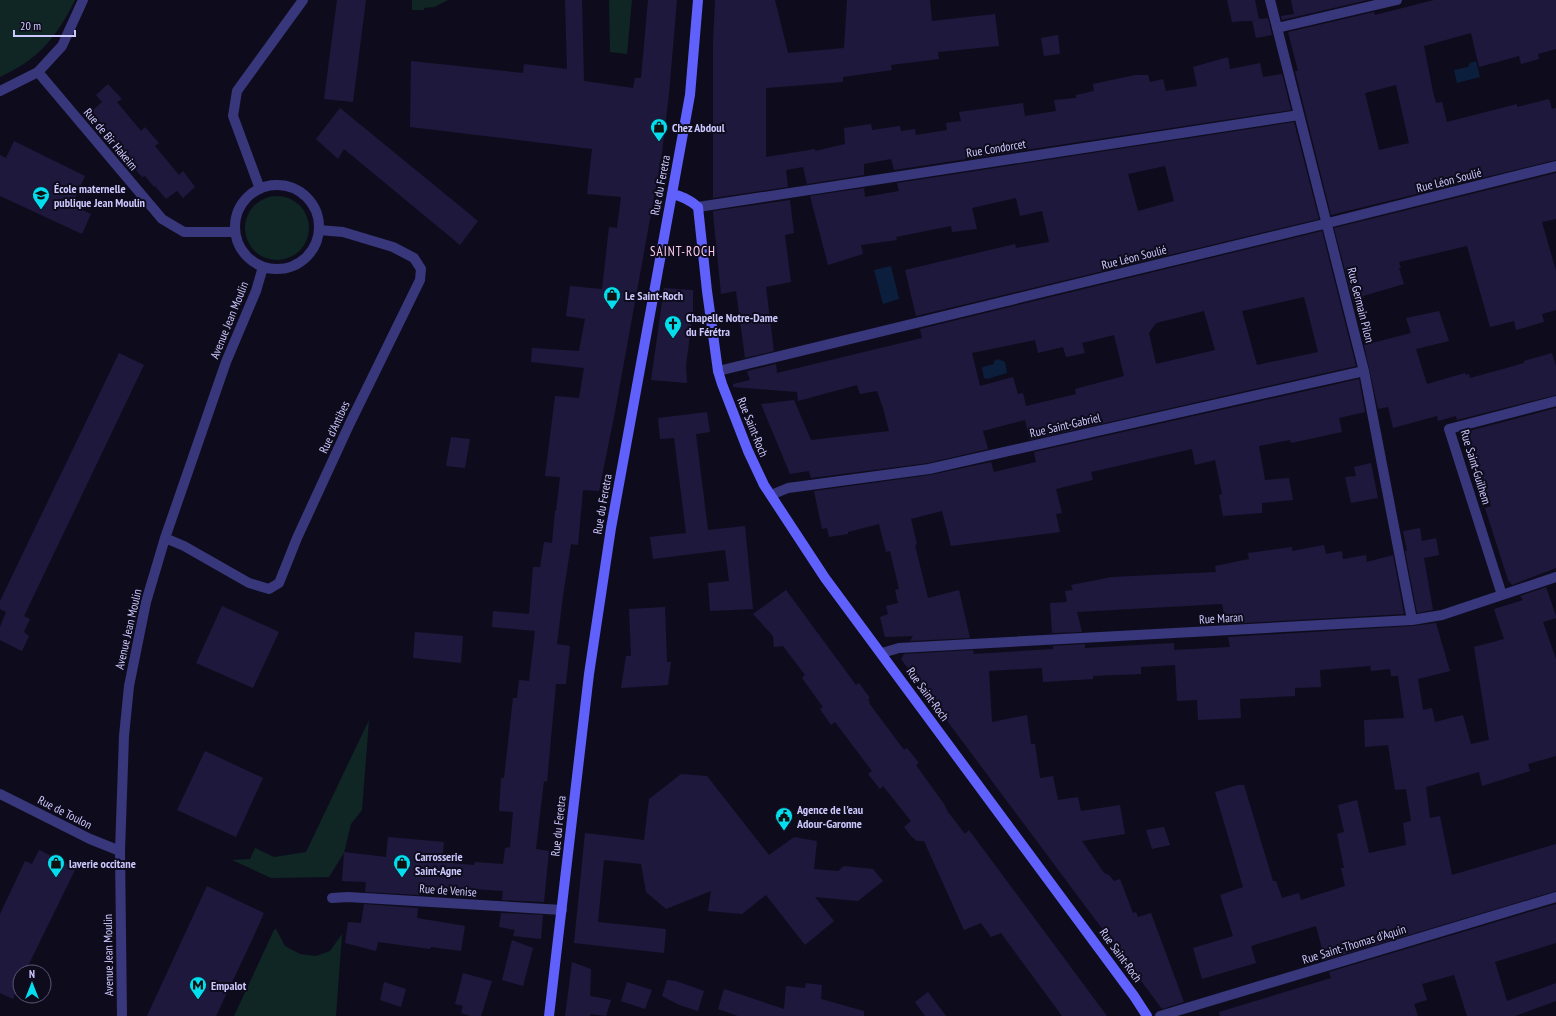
<svg xmlns="http://www.w3.org/2000/svg" width="1556" height="1016" font-family="'PT Sans Narrow',sans-serif">
  <style>
    .green { fill: #0f2624 }
    .water { fill: #0b1e3c }
    .building { fill: #1e183d; fill-rule: evenodd }
    .lines { fill: none; stroke-linecap: round; stroke-linejoin: round }
    .street { stroke: #38377b; stroke-width: 10 }
    .secondary { stroke: #6061fc; stroke-width: 10 }
    .labels { text-anchor: middle; dominant-baseline: central; stroke-width: 4; stroke-linejoin: round; paint-order: stroke }
    .poi-label { font-size: 12px; font-weight: bold; fill: #ccc8fe; stroke: #0e0c1c; text-anchor: start }
    .street-label { font-size: 12px; fill: #ccc8fe; stroke: #0e0c1c }
    .neighbourhood-label { font-size: 13px; letter-spacing: 1px; fill: #fecaed; stroke: #0e0c1c }
  </style>
  <rect width="100%" height="100%" fill="#0e0c1c"/>
  <path class="green" d="M0 0H75C56 38 39 59 0 77Z
    M412 0H448L434 7 424 8V10H412Z
    M609 0H632L627 54 610 52Z
    M245 228a32 32 0 1 1 64 0a32 32 0 1 1-64 0Z
    M369 720 362 810 351 824 344 853 329 877 271 878 232 860 250 859 255 848 274 857 306 852Z
    M276 929 285 946 300 954 316 956 330 951 342 934 336 1016H234L274 930Z"/>
  <path class="water" d="M1476 61 1480 77 1457 83 1454 70 1468 67 1470 63Z
    M891 266 899 299 883 304 874 270Z
    M998 359 1005 362 1007 373 987 379 984 378 982 369 983 367 994 364V361Z"/>
  <path class="building" d="M337 0H366L353 102 324 99Z
    M565 0H582L584 81 633 88 635 78H641L648 0H677L669 94 662 153 615 412 599 491 583 490 578 545 571 544 563 596 557 644 570 646 566 684H556L547 782 544 781 536 849 549 851 544 902 502 900 503 891 460 888V892L420 888 419 895 365 892 366 882 342 881 344 852 386 857 388 837 444 842 442 862 474 865 475 862 503 864 505 848 510 847 513 812 499 811 501 778H504L513 698H517L519 680 529 681 535 631 492 627 493 611 529 614 533 567H540L544 542 552 543 555 511H556L560 477 545 476 555 396 579 398 584 368 531 362 532 348 579 351 585 319 566 316 570 286 602 289 609 227 617 228 621 197 587 194 592 149 410 127 411 61 523 73 524 64 567 69Z
    M715 0H775L788 53 844 48 847 0H930L932 21 995 14 999 46 938 52 939 59 891 65 892 70 843 77V82L766 88V157L815 149V151L845 144 844 128 871 124 872 130 900 126 901 131 915 129 916 135 947 130 946 123 961 121 959 112 1023 103 1025 116 1056 111 1054 100 1076 98V95L1094 91 1093 84 1135 75H1148L1150 82 1163 79 1166 91 1197 86 1193 67 1228 57 1230 69 1260 63 1263 77 1282 74 1291 110 894 170 891 159 864 164V175L807 184 803 167 786 170 788 187 713 198V43Z
    M1227 0H1255L1259 20 1232 22Z
    M1291 0H1368L1282 20 1281 16 1294 14Z
    M1434 0H1556V49L1538 54 1539 59 1521 64 1519 56 1479 67 1471 33 1424 46 1433 92 1436 103 1442 102 1447 122 1517 104V107L1549 99 1552 109 1556 108V160L1331 215 1295 71H1298L1288 32 1374 12 1375 15ZM1396 85 1409 143 1379 150 1365 93Z
    M1268 18 1272 35 1256 38 1252 20Z
    M1058 35 1060 54 1044 56 1041 38Z
    M108 84 122 99 117 102 141 131 145 127 159 143 155 146 179 175 183 171 195 187 183 198 177 191 166 199 155 186 154 187 145 176 142 177 110 140 112 139 92 111 102 102 96 95Z
    M340 108 478 221 460 245 344 149 338 159 316 139Z
    M1294 122 1319 219 916 316 905 270 1015 244 1016 248 1049 242 1042 211 1020 216 1016 198 972 208 977 229 952 232 951 226 896 237 897 240 861 245 863 254 828 265 810 196 864 188 865 197 899 191 897 183ZM1165 166 1174 201 1138 211 1128 174Z
    M14 141 85 176 72 205 91 214 82 234 0 196V155L6 158Z
    M1556 173V219L1542 222 1556 271V310L1542 314 1544 322 1516 330 1514 321 1490 327 1467 246 1399 262 1401 268H1399L1404 284 1363 296 1364 298 1353 301 1334 228Z
    M790 200 794 233 785 235 791 282 766 287 774 351 745 358 736 291 721 294 713 213V211Z
    M1322 231 1356 366 1030 440 1025 420 983 431 988 449 928 463 811 478 809 471 790 474 761 404 794 400 811 440 889 431 883 408 877 391 860 394 857 385 798 401 797 392 733 387V384L750 380 747 371 776 364 777 373 922 338 920 329ZM1304 297 1318 352 1257 365 1242 311ZM1204 311 1215 350 1156 364 1149 333 1156 323ZM1114 335 1124 376 1075 389 1076 394 1026 406 1023 393 1018 394 1013 377 980 386 972 353 1035 340 1038 353 1063 347 1066 357 1085 353 1082 343Z
    M664 288 693 290V313L686 365 687 383 651 380Z
    M1439 311 1449 341 1416 349 1427 384 1465 373 1466 375 1469 374 1470 378 1514 366 1524 363V361L1552 353 1556 366V395L1457 420 1456 416 1438 421 1437 416 1393 428 1388 407 1378 409 1364 345 1411 333 1406 318Z
    M119 353 144 365 24 616 30 619 24 632 29 636 22 651 0 640V627L6 612 0 609V601Z
    M1359 379 1365 412 1339 418 1342 432 1291 443 1290 440 1259 446 1265 480 1289 478 1293 500 1262 503V513L1223 516 1219 495 1222 494 1215 460 1195 465 1192 449 1091 472 1093 480 1056 489 1062 513 1056 514 1060 532 951 546 942 511 911 519 917 544 915 545 928 598 959 590 970 638 910 641 913 636 885 637 880 617 888 614 886 606 898 603 895 590 899 589 890 551 886 552 879 524 848 532V534L829 537 827 528 822 529 814 491 930 475 991 462 994 472 1036 462 1034 452Z
    M1556 408V568L1512 585 1508 580 1485 508 1491 506 1475 458 1469 459 1461 433Z
    M707 412 710 432 696 434 708 530 745 526 753 609 710 611 708 583 729 581 725 550 653 559 650 537 686 533 674 438 660 439 658 418Z
    M451 437 470 439 465 468 446 466Z
    M1371 463 1378 498 1351 503 1345 477 1356 476 1354 467Z
    M1420 528 1422 541 1436 538 1439 555 1424 558 1433 610 1417 613 1405 551H1407L1403 531Z
    M1324 545 1326 554 1342 551 1343 559 1366 555 1367 562 1393 555 1404 614 1226 624 1222 604 1077 612 1082 632 1052 633 1050 603 1067 602 1065 591 1073 590 1071 585 1112 577 1216 572 1215 566 1249 559 1248 553 1292 547V551Z
    M1546 587 1556 616V618L1543 622 1556 659V756L1528 764 1530 771 1482 786 1479 772 1426 787 1430 818 1440 816 1452 875 1556 844V891L1325 960 1316 926 1251 946 1256 963 1202 979 1193 948 1233 936 1220 895 1243 887 1215 792 1238 785H1244L1273 881H1276L1282 898 1299 893 1301 900 1345 886 1341 868H1344L1337 834 1344 832 1338 805 1357 800 1369 853 1406 845 1403 823 1411 821 1406 789 1395 790 1388 745 1365 747 1364 720 1404 718 1398 676H1391L1390 669 1371 671 1370 666 1320 670 1321 687 1295 688V696L1240 699 1241 718 1198 720 1197 700 1177 701 1175 665 1141 667V674L1093 676V679L1043 682 1042 668 989 671 992 722 1027 715 1031 744H1035L1040 778 1053 776 1058 800 1078 797 1081 811 1120 805 1125 834 1082 841 1104 873 1109 875 1114 881 1120 879 1133 913 1136 912 1138 917 1151 913 1184 1002 1162 1009 901 659 904 654 973 650 974 654 1053 649V646L1085 644V648L1174 643V650L1230 647 1228 637 1412 626 1436 623 1450 671 1418 679 1423 710 1432 708 1435 722 1463 715 1471 744 1489 740 1474 647 1504 639 1494 609 1523 600 1520 596Z
    M786 590 856 685 859 683 870 698 868 699 870 702 869 703 904 750 907 748 919 763 916 765 944 804 948 812 965 834 969 830 1107 1016H1062L1001 933 991 937 981 923 964 930 924 841H917L911 836 904 827 911 821 883 786 880 789 868 774 872 771 835 722 831 725 820 709 823 707 802 678 805 675 783 646 774 647 773 636 753 614Z
    M222 606 279 632 253 688 196 663Z
    M665 607 667 662H671L668 685 621 688 626 656H631L629 609Z
    M415 632 463 636 461 663 413 658Z
    M205 751 263 778 236 837 177 810Z
    M681 774 707 776 769 855 794 837 817 841 814 869 838 871 844 866 873 869 883 881 858 901 815 897 834 921 805 945 766 895 742 914 708 911 711 891 666 909 646 892 641 864 604 860 598 922 666 929 664 953 574 943 585 833 644 840 649 799Z
    M1164 827 1170 845 1152 849 1146 830Z
    M39 850 76 868 25 972H20V983L13 999 0 993V914L25 861 32 864Z
    M207 886 264 913 253 938 216 1016H147Z
    M364 904 418 908 417 918 465 926 461 951 431 947 430 949 378 942 376 951 345 943 348 922 361 923Z
    M1556 904V943L1495 962 1507 1001 1556 983V1001L1515 1016H1467L1454 975 1422 984 1427 1000 1414 1004 1418 1016H1220L1219 1012 1331 978 1329 972Z
    M501 913 543 915 541 939 513 936 515 930 499 927Z
    M512 940 533 948 523 986 502 980Z
    M572 962 591 969 590 996 611 1000 606 1016 590 1014V1016H565Z
    M463 973 492 981 481 1016H470L461 1013 463 1006 455 1004Z
    M667 980 676 981 704 991 698 1011 679 1005 662 996Z
    M384 982 406 989 401 1007 380 1000Z
    M627 982 652 990 645 1009 621 1001Z
    M806 983 822 985 821 999 864 1011V1016H738L718 1009 724 989 784 1009 786 986 805 988Z
    M928 992 946 1016H925L915 1002Z"/>
  <g class="lines">
    <path class="street" d="M1270 0 1364 371 1412 620
      M1277 28 1397 0
      M38 72 162 219 184 232H235
      M0 91 38 72 62 46 83 0
      M235 227a42 42 0 1 1 84 0a42 42 0 1 1-84 0Z
      M260 189 233 116 237 91 303 0
      M698 207 1299 115
      M718 371 1320 225 1556 166
      M771 495 788 488 929 469 1364 371
      M165 538 184 546 249 583 269 589 279 583 297 538 350 423 420 280 421 269 414 258 393 247 343 232 319 230
      M1502 595 1449 429 1556 401
      M882 653 899 648 1412 620 1442 615 1556 577
      M0 794 90 839 120 851
      M332 898 348 897 562 910
      M122 1016 120 851 124 736 129 686 146 602 165 538 226 362 256 291 263 267
      M1160 1016 1556 897"/>
    <path class="secondary" d="M672 194C682 196 690 200 698 207L707 291 718 371 722 384 748 451 764 485 825 578 1134 996 1147 1016
      M549 1016 589 674 611 528 690 95 698 0"/>
  </g>
  <defs>
    <g id="shop-pin" transform="scale(0.9)"><path d="M0 17L-7.5 6A9.5 9.5 0 1 1 7.5 6Z" fill="#04ddee" stroke="#0e0c1c"/><path d="M-5-2.5h2.3a2.7 3.5 0 0 1 5.4 0H5L5.5 6h-11ZM-1.5-2.5h3a1.5 2.3 0 0 0-3 0Z" fill="#111"/></g>
    <g id="school-pin" transform="scale(0.9)"><path d="M0 17L-7.5 6A9.5 9.5 0 1 1 7.5 6Z" fill="#04ddee" stroke="#0e0c1c"/><path d="M0-5L7-2L0 1L-7-2ZM-4 1L0 2.5L4 1V4Q0 6-4 4Z" fill="#111"/></g>
    <g id="church-pin" transform="scale(0.9)"><path d="M0 17L-7.5 6A9.5 9.5 0 1 1 7.5 6Z" fill="#04ddee" stroke="#0e0c1c"/><path d="M-1.2-6h2.4v3.5h3.3v2.4h-3.3V6h-2.4V-.1h-3.3v-2.4h3.3Z" fill="#111"/></g>
    <g id="civic-pin" transform="scale(0.9)"><path d="M0 17L-7.5 6A9.5 9.5 0 1 1 7.5 6Z" fill="#04ddee" stroke="#0e0c1c"/><path d="M-.6-6.5H3V-4.5H.6V-3L4-1V1h2V6H-6V1h2V-1L-.6-3ZM-1.2 2.5V6h2.4V2.5Z" fill="#111"/></g>
    <g id="metro-pin" transform="scale(0.9)"><path d="M0 17L-7.5 6A9.5 9.5 0 1 1 7.5 6Z" fill="#04ddee" stroke="#0e0c1c"/><path d="M-5.5 5V-5H-3L0 0L3-5H5.5V5H3V-.5L0 4L-3-.5V5Z" fill="#111"/></g>
  </defs>
  <g fill-rule="evenodd">
    <use href="#shop-pin" x="659" y="127"/>
    <use href="#school-pin" x="41" y="195"/>
    <use href="#shop-pin" x="612" y="295"/>
    <use href="#church-pin" x="673" y="324"/>
    <use href="#civic-pin" x="784" y="816"/>
    <use href="#shop-pin" x="56" y="863"/>
    <use href="#shop-pin" x="402" y="863"/>
    <use href="#metro-pin" x="198" y="985"/>
  </g>
  <g class="labels">
    <g class="poi-label">
      <text x="672" y="127">Chez Abdoul</text>
      <text x="54" y="188">École maternelle<tspan x="54" dy="14">publique Jean Moulin</tspan></text>
      <text x="625" y="295">Le Saint-Roch</text>
      <text x="686" y="317">Chapelle Notre-Dame<tspan x="686" dy="14">du Férétra</tspan></text>
      <text x="797" y="809">Agence de l'eau<tspan x="797" dy="14">Adour-Garonne</tspan></text>
      <text x="415" y="856">Carrosserie<tspan x="415" dy="14">Saint-Agne</tspan></text>
      <text x="69" y="863">laverie occitane</text>
      <text x="211" y="985">Empalot</text>
    </g>
    <g class="street-label">
      <text transform="translate(111 139) rotate(50)">Rue de Bir Hakeim</text>
      <text transform="translate(996 148) rotate(-9)">Rue Condorcet</text>
      <text transform="translate(1449 180) rotate(-14)">Rue Léon Soulié</text>
      <text transform="translate(660 185) rotate(-79)">Rue du Feretra</text>
      <text transform="translate(1134 257) rotate(-14)">Rue Léon Soulié</text>
      <text transform="translate(1361 305) rotate(76)">Rue Germain Pilon</text>
      <text transform="translate(229 320) rotate(-68)">Avenue Jean Moulin</text>
      <text transform="translate(1065 425) rotate(-13)">Rue Saint-Gabriel</text>
      <text transform="translate(334 427) rotate(-65)">Rue d'Antibes</text>
      <text transform="translate(753 427) rotate(68)">Rue Saint-Roch</text>
      <text transform="translate(1476 467) rotate(73)">Rue Saint-Guilhem</text>
      <text transform="translate(602 504) rotate(-80)">Rue du Feretra</text>
      <text transform="translate(1221 618) rotate(-3)">Rue Maran</text>
      <text transform="translate(128 629) rotate(-77)">Avenue Jean Moulin</text>
      <text transform="translate(928 694) rotate(54)">Rue Saint-Roch</text>
      <text transform="translate(65 812) rotate(27)">Rue de Toulon</text>
      <text transform="translate(558 826) rotate(-84)">Rue du Feretra</text>
      <text transform="translate(448 890) rotate(4)">Rue de Venise</text>
      <text transform="translate(1354 944) rotate(-17)">Rue Saint-Thomas d'Aquin</text>
      <text transform="translate(108 955) rotate(-91)">Avenue Jean Moulin</text>
      <text transform="translate(1121 955) rotate(54)">Rue Saint-Roch</text>
    </g>
    <g class="neighbourhood-label">
      <text x="683" y="251">SAINT-ROCH</text>
    </g>
  </g>
  <g transform="translate(32 984)"><circle r="19" fill="#0e0c1c" stroke="#5a5776"/>
  <path d="M0-3L7 15L0 10L-7 15Z" fill="#04ddee"/>
  <text y="-6" font-size="11" font-weight="bold" text-anchor="middle" fill="#ccc8fe">N</text>
  </g>
  <path d="M14 30v6h61v-6" fill="none" stroke="#ccc8fe" stroke-width="2"/>
  <text x="20" y="30" font-size="12" fill="#ccc8fe" stroke="#0e0c1c" stroke-width="3" paint-order="stroke">20 m</text>
</svg>
